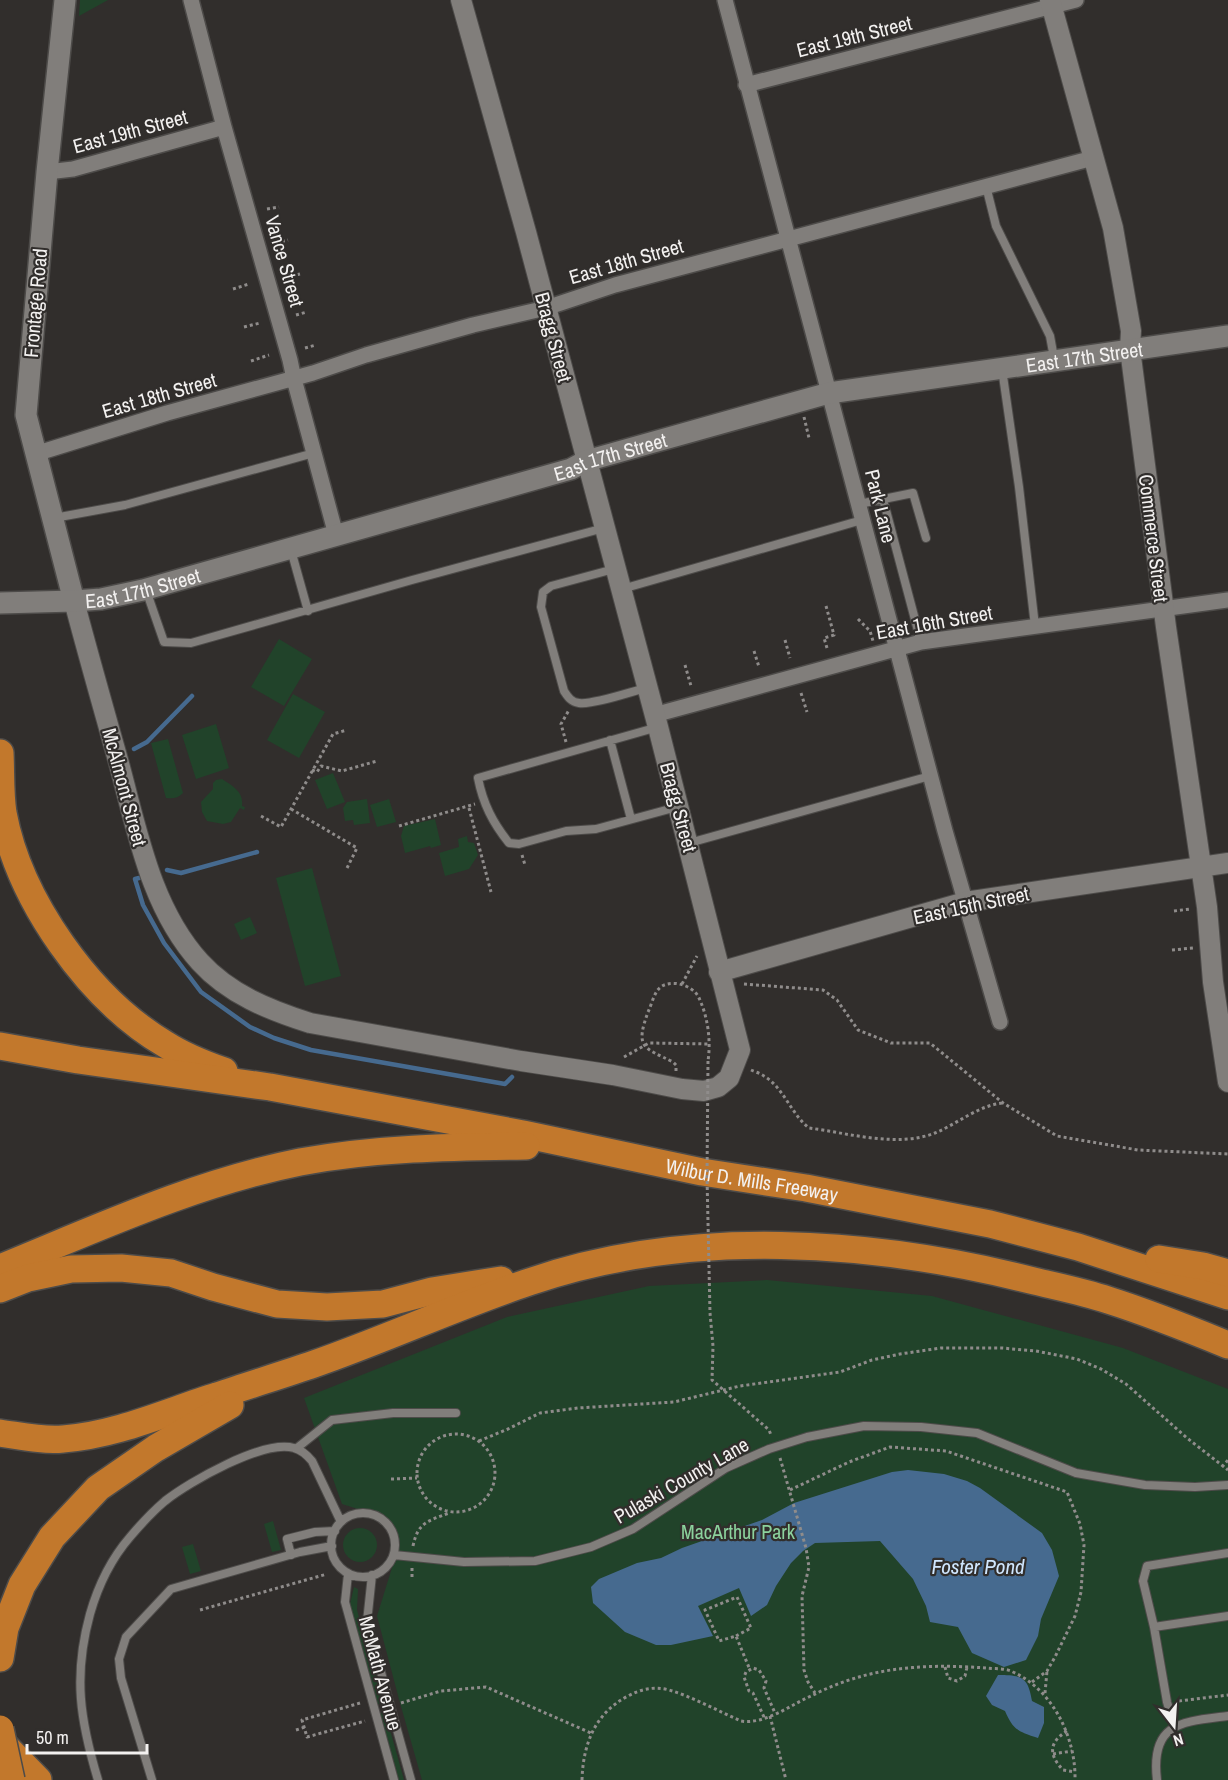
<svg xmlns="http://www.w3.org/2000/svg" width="1228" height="1780" font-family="'Archivo Narrow',sans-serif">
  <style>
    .green { fill: #21432a }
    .water { fill: #466a8f }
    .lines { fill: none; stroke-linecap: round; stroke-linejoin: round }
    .stream { stroke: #466a8f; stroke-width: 4.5 }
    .service-casing { stroke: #4d4b49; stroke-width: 10 }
    .minor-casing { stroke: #4d4b49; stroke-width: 18 }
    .tertiary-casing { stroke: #4d4b49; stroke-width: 22 }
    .secondary-casing { stroke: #4d4b49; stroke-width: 24 }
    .motorway-casing { stroke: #4d4b49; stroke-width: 30 }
    .path { stroke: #8f8c8b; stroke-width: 3; stroke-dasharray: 3 3; stroke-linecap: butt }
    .service { stroke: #817e7b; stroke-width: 8 }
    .minor { stroke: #817e7b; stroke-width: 15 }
    .tertiary { stroke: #817e7b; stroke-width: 20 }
    .secondary { stroke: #817e7b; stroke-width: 21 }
    .motorway { stroke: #c2782c; stroke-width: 27 }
    .motorway-bridge-casing { stroke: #4d4b49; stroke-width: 30; stroke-linecap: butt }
    .path-bridge { stroke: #8f8c8b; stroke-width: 3; stroke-dasharray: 3 3; stroke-linecap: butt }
    .motorway-bridge { stroke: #c2782c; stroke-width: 27 }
    .labels { text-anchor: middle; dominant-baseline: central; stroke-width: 4.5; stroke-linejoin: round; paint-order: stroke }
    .street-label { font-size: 20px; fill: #f3f1f0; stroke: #312e2c }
    .park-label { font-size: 20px; fill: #8cd29d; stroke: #312e2c }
    .water-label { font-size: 21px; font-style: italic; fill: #d0e7ff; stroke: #312e2c }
  </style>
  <rect width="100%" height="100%" fill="#312e2c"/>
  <path class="green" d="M80 0H108L79 16Z
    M279 639 312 659 284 706 251 687Z
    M293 694 325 712 299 758 267 740Z
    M216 724 229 768 196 779 182 735Z
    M168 739 183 793C178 798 173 799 166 798L151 743Z
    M333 773 345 802 327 809 315 780Z
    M222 779C233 786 244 792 242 806L245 807 244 810 240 808 231 822 223 824 207 821 202 812 201 802 213 789V783L216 780Z
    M367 799 370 823 354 825 353 820 345 821 343 808 347 802Z
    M389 799 396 822 377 827 370 805Z
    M435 819 441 845 431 848 430 846 405 853 401 836 404 826Z
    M467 836 468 842 474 843 478 855 469 869 445 876 439 853 459 847 458 839Z
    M312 868 341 976 305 986 276 878Z
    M250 917 257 933 241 940 234 924Z
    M767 1280 932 1296 1123 1348 1228 1389V1780H422L400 1703 377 1616 400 1542 388 1521 374 1510 364 1511 342 1504 304 1398 507 1317 649 1286Z
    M273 1521 281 1550 272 1552 264 1524Z
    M343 1545a17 17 0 1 1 34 0a17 17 0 1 1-34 0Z
    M193 1544 201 1571 190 1574 182 1547Z
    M354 1587 358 1589 357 1610 383 1703 377 1704 350 1604Z
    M385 1712 404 1780H399L380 1713Z"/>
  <path class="water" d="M908 1470 944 1474 967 1481 980 1488 1042 1533 1052 1550 1059 1576 1041 1619 1038 1636 1026 1660 1004 1667 972 1653 958 1627 930 1622 926 1606 913 1579 880 1541 815 1543 803 1551 791 1563 776 1586 767 1605 751 1616 739 1588 698 1606 713 1636 671 1645H656L625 1632 593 1603 591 1587 599 1579 637 1563 661 1558 682 1548 762 1520 794 1503 892 1472Z
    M998 1675C1022 1675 1028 1677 1032 1701L1044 1707V1723L1038 1738C1019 1732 1013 1730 1005 1711L992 1705 986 1696Z"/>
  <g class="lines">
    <path class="stream" d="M134 749 147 742 192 696
      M167 870 181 873 257 852
      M139 878 135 879 143 905 164 943 201 992 250 1027 274 1038 311 1050 505 1084 512 1077"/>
    <g class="service-casing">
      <path id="service" d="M986 186 996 226 1050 336 1054 358
        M1002 369 1019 487 1035 626
        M883 499 921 642
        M859 504 913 493 926 538
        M54 518 125 505 314 453
        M291 550 308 611
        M614 569 551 586 543 592 541 607 564 691C568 697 571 702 579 703 593 705 630 692 646 688
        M622 589 862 520
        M146 590 164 642 191 643 412 580 604 528
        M658 727 478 778C483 804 493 823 509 843L519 844 566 831 596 829 677 807
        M610 740 631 819
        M689 843 930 776
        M297 1448 332 1420 393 1413H456
        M331 1545a32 32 0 1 1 64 0a32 32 0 1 1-64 0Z
        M291 1555 287 1539 315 1532 335 1531
        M394 1555 464 1562 535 1561 591 1547 633 1529 726 1468 769 1449 807 1437 864 1426 921 1427 977 1433 1076 1473 1145 1485 1195 1487 1228 1485
        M348 1574 345 1602 394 1780
        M372 1575 367 1622 411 1780
        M1154 1627 1228 1616
        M1174 1726 1167 1702 1154 1627 1143 1581 1147 1566 1228 1553
        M98 1780C80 1720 73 1676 90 1614 98 1586 111 1559 130 1537 141 1524 152 1512 165 1501 189 1482 264 1439 294 1448 302 1450 307 1455 312 1461L341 1522
        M152 1780 121 1678 119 1659 126 1637 171 1589 300 1552 332 1546
        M1157 1780C1150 1722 1182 1722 1228 1716"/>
    </g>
    <g class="minor-casing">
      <path id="minor" d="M191 0 224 127 290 360 294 379 336 535
        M725 0 945 831 1000 1022
        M746 85 1076 0
        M47 172 73 169 224 127
        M35 454 167 413 313 373 366 355 473 325 546 308 615 285 1093 158
        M654 715 921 642 1228 600"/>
    </g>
    <g class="tertiary-casing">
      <path id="tertiary" d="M1050 0 1113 228 1131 331 1130 349 1166 627 1207 907 1213 982 1228 1082
        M74 601C88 654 103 707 118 760 137 829 150 907 200 962 229 994 269 1010 310 1023L521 1061 613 1075 682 1089 704 1091 718 1087 729 1078 740 1050 658 727 526 232 461 0
        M719 972 965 902 1228 863"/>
    </g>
    <g class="secondary-casing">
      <g id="secondary">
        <path d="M65 0 47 172 26 415 74 601"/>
        <path id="s1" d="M0 603 74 601 101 599 143 590 571 469 586 461 829 393 1228 336"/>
      </g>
    </g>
    <g class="motorway-casing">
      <g id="motorway">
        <path d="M0 753C1 773 0 794 3 813 19 900 89 999 165 1044 182 1055 204 1064 224 1071"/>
        <path id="s2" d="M0 1046 78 1060 270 1087 523 1134 702 1172 806 1188 990 1224 1078 1247 1228 1296"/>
        <path d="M1159 1259 1203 1266 1228 1273"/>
        <path d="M0 1268C98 1228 195 1183 300 1162 375 1148 450 1147 526 1146"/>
        <path d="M0 1289 28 1278 71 1269 121 1268 171 1273 213 1287 277 1304 327 1307 383 1304 432 1291 501 1280"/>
        <path d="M0 1433C21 1436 43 1441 63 1439 117 1435 166 1412 217 1396 249 1385 282 1375 314 1364 386 1339 457 1306 529 1282 689 1227 873 1240 1034 1281 1059 1287 1084 1292 1108 1300 1149 1313 1189 1329 1228 1345"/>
        <path d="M0 1658 5 1628 22 1585 52 1537 98 1488 156 1448 230 1405"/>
        <path d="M0 1741 38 1780"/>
      </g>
    </g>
    <path class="path" d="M267 209 279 207
      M276 243 288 240
      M286 277 300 274
      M233 289 249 284
      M296 315 307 312
      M244 327 260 323
      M305 348 316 345
      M251 361 269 355
      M804 417 809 438
      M826 606 834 635 824 638 827 648
      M858 619 870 631 873 641
      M785 640 790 658
      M754 651 759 667
      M685 665 691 686
      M801 693 807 712
      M566 742 561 724 569 710
      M312 770 317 772 321 766 342 771 377 761
      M469 808 491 892
      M291 809 357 848 346 870
      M261 816 281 827 333 734 347 730
      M399 826 475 804
      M522 855 525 865
      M1174 911 1190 909
      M1172 950 1193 948
      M682 984 697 956
      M744 984 823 990 837 1000 858 1030 891 1043H930L1003 1103 1057 1136 1138 1150 1228 1154
      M624 1057 649 1043 710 1044
      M751 1070C755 1072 760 1073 764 1076 784 1088 791 1114 809 1128 848 1133 897 1148 935 1133 957 1124 979 1105 1003 1103
      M676 1071V1065L673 1062C643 1047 635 1048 648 1012 651 1006 653 997 657 991 666 977 693 984 699 998 708 1017 711 1041 708 1061
      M710 1313 713 1346 712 1380 769 1430 771 1435
      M417 1473a39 39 0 1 1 78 0a39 39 0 1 1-78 0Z
      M479 1441 508 1429 540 1413 578 1408 674 1402 740 1386 840 1372 872 1360 900 1354 941 1348H1002L1036 1351 1077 1359 1101 1369 1126 1384 1187 1438 1228 1470
      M780 1458 806 1548 809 1567 802 1596 804 1670 808 1682 815 1693
      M1222 1467 1228 1460
      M391 1479 417 1478
      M790 1490 849 1462 890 1447 946 1451 1067 1492 1080 1524 1084 1545 1081 1592 1075 1616 1055 1657 1047 1671 1032 1682
      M413 1546C418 1522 428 1521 449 1513
      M412 1577V1568
      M200 1610 327 1574
      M736 1636 751 1628 737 1597 705 1610 719 1641 736 1636 750 1670
      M945 1667 948 1678 957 1681 965 1676 967 1667
      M1045 1693 1047 1671
      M1179 1701 1228 1695
      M360 1703 302 1720 307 1737 365 1721
      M401 1703 441 1691 486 1687 591 1733
      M770 1716 786 1780
      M764 1717 753 1693 749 1691 744 1677 746 1672 753 1668 759 1670 766 1681 764 1688 775 1713
      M296 1730 305 1727
      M1067 1731C1048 1743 1049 1755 1063 1770L1075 1772
      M1053 1754 1072 1751
      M582 1780C583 1744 595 1713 628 1696 641 1689 654 1686 669 1690 693 1697 718 1711 741 1721 765 1725 792 1704 813 1695 827 1688 844 1681 859 1677 900 1665 945 1665 986 1668 995 1669 1006 1668 1013 1672 1053 1690 1076 1738 1075 1780"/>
    <use href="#service" class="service"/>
    <use href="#minor" class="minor"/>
    <use href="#tertiary" class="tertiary"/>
    <use href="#secondary" class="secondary"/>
    <use href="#motorway" class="motorway"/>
    <g class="motorway-bridge-casing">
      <path id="motorway-bridge" d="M0 1729 11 1780"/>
    </g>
    <path class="path-bridge" d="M708 1061 707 1177 710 1313"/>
    <use href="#motorway-bridge" class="motorway-bridge"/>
  </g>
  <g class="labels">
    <g class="street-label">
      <text transform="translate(854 36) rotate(-14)">East 19th Street</text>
      <text transform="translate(130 131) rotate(-15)">East 19th Street</text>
      <text transform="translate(285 261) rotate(74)">Vance Street</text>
      <text transform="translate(626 261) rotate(-16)">East 18th Street</text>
      <text transform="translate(35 303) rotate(-85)">Frontage Road</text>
      <text transform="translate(554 337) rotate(75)">Bragg Street</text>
      <text stroke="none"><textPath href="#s1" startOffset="1116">East 17th Street</textPath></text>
      <text transform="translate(159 395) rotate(-16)">East 18th Street</text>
      <text stroke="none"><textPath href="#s1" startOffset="630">East 17th Street</textPath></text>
      <text transform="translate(881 506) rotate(76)">Park Lane</text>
      <text transform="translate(1154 538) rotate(83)">Commerce Street</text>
      <text stroke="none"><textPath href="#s1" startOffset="144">East 17th Street</textPath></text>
      <text transform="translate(934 622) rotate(-10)">East 16th Street</text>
      <text transform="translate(125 787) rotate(75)">McAlmont Street</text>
      <text transform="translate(679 807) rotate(75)">Bragg Street</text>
      <text transform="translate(971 905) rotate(-12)">East 15th Street</text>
      <text stroke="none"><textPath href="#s2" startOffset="764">Wilbur D. Mills Freeway</textPath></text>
      <text transform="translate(681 1480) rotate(-30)">Pulaski County Lane</text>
      <text transform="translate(381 1673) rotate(75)">McMath Avenue</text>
    </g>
    <g class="park-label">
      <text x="738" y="1531">MacArthur Park</text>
    </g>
    <g class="water-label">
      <text x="978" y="1566">Foster Pond</text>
    </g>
  </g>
  <g transform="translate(1174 1726) rotate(163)" stroke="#312e2c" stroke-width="4.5" paint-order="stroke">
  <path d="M0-4.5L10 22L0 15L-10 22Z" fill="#f3f1f0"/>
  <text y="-9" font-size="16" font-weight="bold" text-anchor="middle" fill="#f3f1f0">N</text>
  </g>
  <path d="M27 1744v9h120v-9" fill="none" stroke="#f3f1f0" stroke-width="3"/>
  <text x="36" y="1744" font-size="18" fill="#f3f1f0" stroke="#312e2c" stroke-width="4.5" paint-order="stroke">50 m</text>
</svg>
